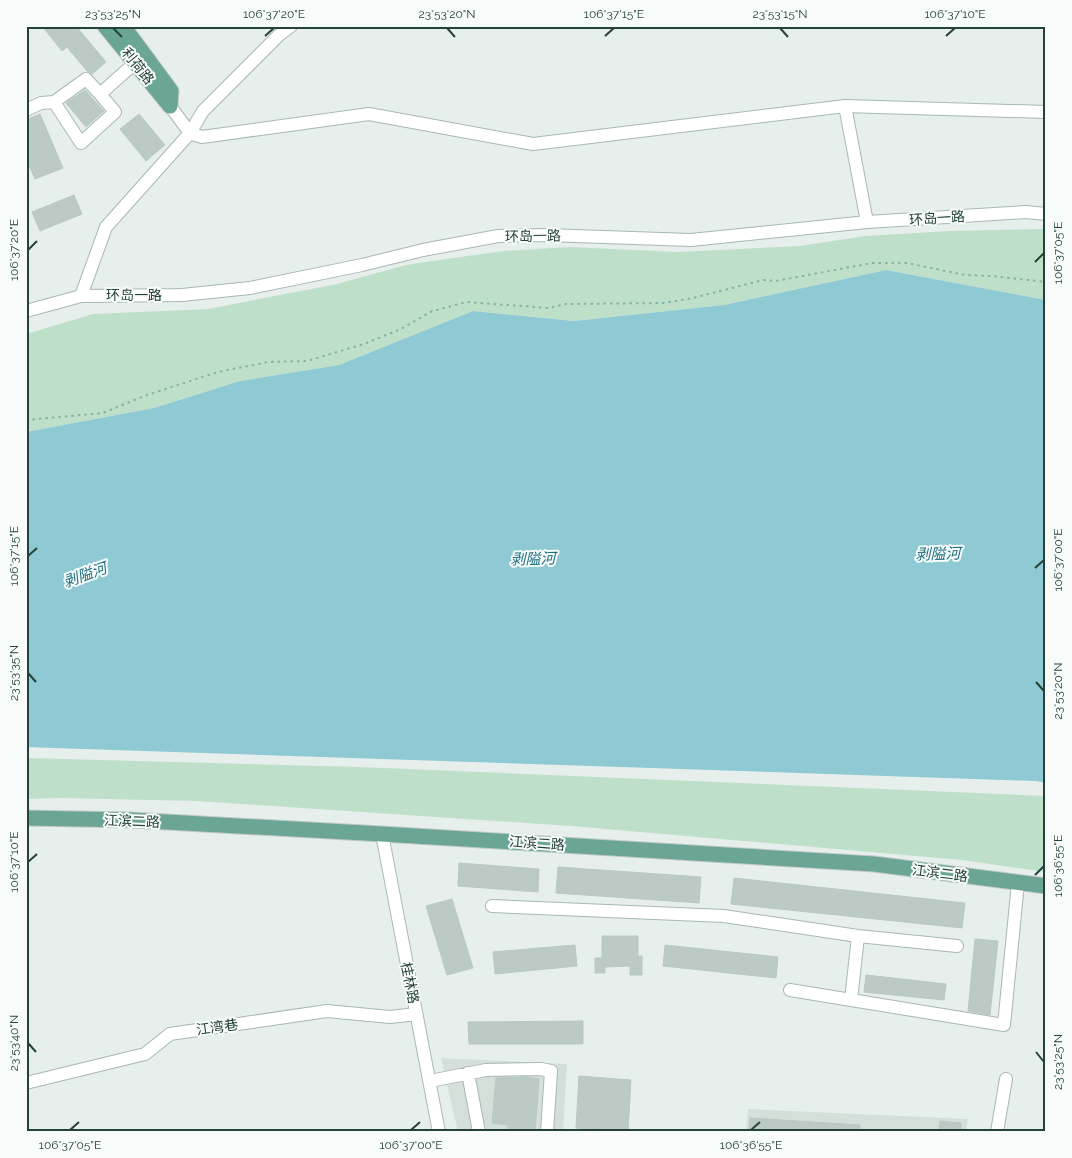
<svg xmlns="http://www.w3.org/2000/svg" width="1072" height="1158" font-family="Raleway,'Noto Sans SC',sans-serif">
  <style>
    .built { fill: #d4dfda }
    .green { fill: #bfe0c8 }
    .water { fill: #8ec9d4 }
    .building { fill: #bbcac4; stroke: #b8c9c2 }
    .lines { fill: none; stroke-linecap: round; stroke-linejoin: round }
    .minor-casing { stroke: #a8b8b2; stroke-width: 14 }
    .major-casing { stroke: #c2cac8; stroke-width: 17 }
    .path { stroke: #86b3a5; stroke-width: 2; stroke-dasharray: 2.5 4; stroke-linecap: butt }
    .minor { stroke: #fff; stroke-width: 12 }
    .major { stroke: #6aa596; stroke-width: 15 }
    .ticks { fill: none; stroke: #24423a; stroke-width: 2 }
    .labels { text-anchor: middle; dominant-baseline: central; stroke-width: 4; stroke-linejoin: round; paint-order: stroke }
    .street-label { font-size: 14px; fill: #24423a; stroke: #f7fbf9 }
    .water-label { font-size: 15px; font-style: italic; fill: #1c6f80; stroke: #f7fbf9 }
    .neatline { fill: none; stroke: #24423a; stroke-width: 2 }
    .ticks-label { font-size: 12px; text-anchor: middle; fill: #24423a }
  </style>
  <rect width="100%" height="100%" fill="#e6efeb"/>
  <path class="built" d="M441 1058 567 1064 563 1132H458Z
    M748 1109 968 1119 966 1132H746Z"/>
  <path class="green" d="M1042 229H1046V300L886 270 724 305 574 321 473 311 339 365 240 381 154 408 26 432V334L93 314 208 309 337 284 406 265 446 259 504 251 570 247 678 252 800 246 865 236 950 231Z
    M26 758 360 767 1046 796V872L962 860 571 826 196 801 60 798 26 799Z"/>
  <path class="water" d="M886 270 1046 300V783L1036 781 26 747V432L154 408 240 381 339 365 473 311 574 321 724 305Z"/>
  <path class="building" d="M42 26H76L106 62 92 74 87 71 67 47 62 51Z
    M85 90 104 111 86 127 66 103Z
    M40 114 63 168 35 179 26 158V120Z
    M139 114 165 145 146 161 120 129Z
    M74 195 82 214 40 231 32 212Z
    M459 863 539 869 538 892 458 886Z
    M558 867 701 877 699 903 556 893Z
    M734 878 965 903 962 928 731 904Z
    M452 899 473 968 447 975 426 906Z
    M602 936H638V956H642V975H630V966L605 967V973H595V958H602Z
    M975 939 998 941 990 1015 968 1011Z
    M575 945 577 966 495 974 493 952Z
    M665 945 778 957 776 978 663 966Z
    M866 975 946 984 944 1000 864 992Z
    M583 1021V1044H469L468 1022Z
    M579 1076 631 1080 628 1131 576 1128Z
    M525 1077 539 1079 535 1132H508V1125L492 1123 496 1078Z
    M750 1118 860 1125V1132H749Z
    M940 1121 961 1123V1132H939Z"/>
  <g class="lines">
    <g class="minor-casing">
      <path id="minor" d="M100 94 115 112 81 143 54 102 86 79 100 94 135 63
        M170 106 190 133
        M845 106 1046 112
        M26 110 41 103 54 102
        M190 133 202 137 369 114 533 144 845 106 867 222
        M81 296 106 227 190 133 203 111 279 35 291 26
        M26 311 81 296 182 295 250 288 362 265 423 250 498 236 545 235 691 240 867 222 1026 212 1046 214
        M382 834 439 1132
        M492 906 724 916 858 936 851 1000
        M858 936 957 946
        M790 990 1004 1025 1018 883
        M468 1073 479 1132
        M430 1081 486 1070 541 1069 551 1071 547 1132
        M26 1083 145 1054 170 1034 327 1011 390 1017 416 1014
        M997 1132 1006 1079"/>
    </g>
    <g class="major-casing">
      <path id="major" d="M105 26 170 106
        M123 26 171 91 170 106
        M26 818 131 820 382 834 874 864 1046 886"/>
    </g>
    <path class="path" d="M26 420 103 413 144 396 218 372 268 362 307 361 364 344 401 329 430 312 466 302 549 308 566 304 664 303 693 298 763 280 776 281 872 263H907L965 275 992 276 1046 282"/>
    <use href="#minor" class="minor"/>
    <use href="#major" class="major"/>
  </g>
  <path class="ticks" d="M113 28 122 37M447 28 455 37M780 28 788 37M265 36 274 28M605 36 614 28M946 36 955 28M28 250 37 241M1035 262 1044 253M28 556 37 548M1035 568 1044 560M28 673 36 682M1036 682 1044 691M28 862 37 854M1035 875 1044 866M28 1043 36 1052M1036 1052 1044 1062M70 1130 79 1122M411 1130 420 1122M751 1130 760 1122"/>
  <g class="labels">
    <g class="street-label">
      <text transform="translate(138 66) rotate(51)">利荷路</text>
      <text transform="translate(937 218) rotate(-4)">环岛一路</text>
      <text transform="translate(533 236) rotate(-1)">环岛一路</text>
      <text x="134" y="295">环岛一路</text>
      <text transform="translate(132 821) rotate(2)">江滨二路</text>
      <text transform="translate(537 843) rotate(4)">江滨二路</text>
      <text transform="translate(940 873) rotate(7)">江滨二路</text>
      <text transform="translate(410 983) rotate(79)">桂林路</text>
      <text transform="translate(217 1027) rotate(-8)">江湾巷</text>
    </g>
    <g class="water-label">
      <text transform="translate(938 554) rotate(-1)">剥隘河</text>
      <text transform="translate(533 559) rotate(-1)">剥隘河</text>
      <text transform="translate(85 575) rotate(-20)">剥隘河</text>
    </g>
  </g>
  <rect width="1072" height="1158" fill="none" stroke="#f7fbf9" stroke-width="55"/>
  <rect x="28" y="28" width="1016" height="1102" class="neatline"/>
  <g class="ticks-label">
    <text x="113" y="18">23°53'25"N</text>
    <text x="274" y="18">106°37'20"E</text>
    <text x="447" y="18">23°53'20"N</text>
    <text x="614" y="18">106°37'15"E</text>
    <text x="780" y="18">23°53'15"N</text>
    <text x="955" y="18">106°37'10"E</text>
    <text transform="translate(14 250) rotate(-90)" y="4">106°37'20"E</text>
    <text transform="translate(1058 253) rotate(-90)" y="4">106°37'05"E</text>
    <text transform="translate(14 556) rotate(-90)" y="4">106°37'15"E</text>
    <text transform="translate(1058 560) rotate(-90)" y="4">106°37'00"E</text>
    <text transform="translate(14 673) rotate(-90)" y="4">23°53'35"N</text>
    <text transform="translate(1058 691) rotate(-90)" y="4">23°53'20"N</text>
    <text transform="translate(14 862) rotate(-90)" y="4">106°37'10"E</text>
    <text transform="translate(1058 866) rotate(-90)" y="4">106°36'55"E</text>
    <text transform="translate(14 1043) rotate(-90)" y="4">23°53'40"N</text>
    <text transform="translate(1058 1062) rotate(-90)" y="4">23°53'25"N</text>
    <text x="70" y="1149">106°37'05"E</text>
    <text x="411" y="1149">106°37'00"E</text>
    <text x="751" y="1149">106°36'55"E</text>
  </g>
</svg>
